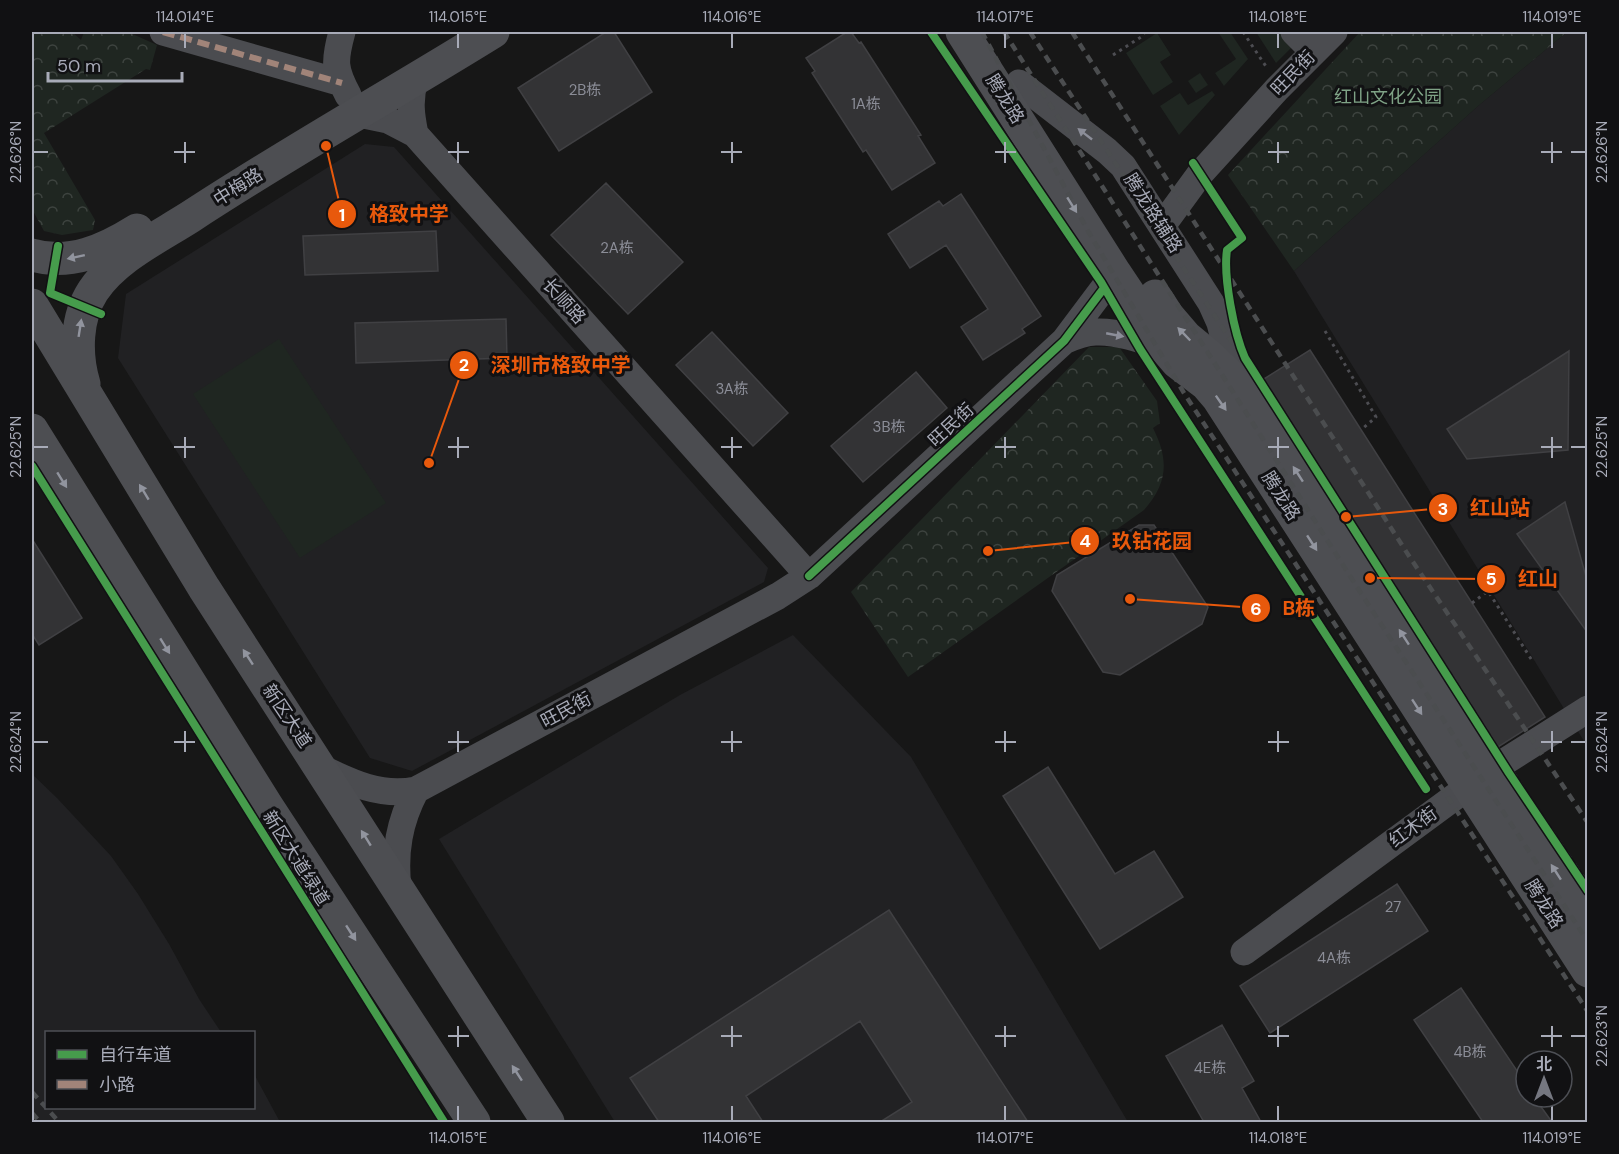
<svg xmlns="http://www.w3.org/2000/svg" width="1619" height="1154" font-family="'DM Sans','Noto Sans SC',sans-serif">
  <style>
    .built { fill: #212123 }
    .green { fill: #1f2621 }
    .forest { fill: url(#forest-crowns) }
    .building { fill: #333335; stroke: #404043; stroke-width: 1.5 }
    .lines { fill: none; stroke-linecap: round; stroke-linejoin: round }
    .path { stroke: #4d4d52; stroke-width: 3; stroke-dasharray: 3 4.5; stroke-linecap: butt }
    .minor { stroke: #4b4c50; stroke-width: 27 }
    .major { stroke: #4d4e52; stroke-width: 33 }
    .rail { stroke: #4b4d4f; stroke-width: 4.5; stroke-dasharray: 8 6; stroke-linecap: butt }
    .quiet { stroke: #a18479; stroke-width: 6; stroke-dasharray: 12 6; stroke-linecap: butt }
    .cycleway-casing { stroke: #111113; stroke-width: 11 }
    .cycleway { stroke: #469c4c; stroke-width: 8 }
    .oneway { fill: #8c8e99 }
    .oneway2 { fill: #91949e }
    .ticks { fill: none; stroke: #a8abb8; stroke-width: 2 }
    .labels { text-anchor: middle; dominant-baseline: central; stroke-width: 6; stroke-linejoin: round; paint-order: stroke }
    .number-label { font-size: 15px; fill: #8b8d97 }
    .street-label { font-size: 18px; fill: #a8abb8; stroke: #111113 }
    .park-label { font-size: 18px; fill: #7fa386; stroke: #111113 }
    .leader { fill: none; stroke: #e8590c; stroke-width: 2 }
    .callout-dot { fill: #e8590c; stroke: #111113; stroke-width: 2 }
    .mark-label { font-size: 18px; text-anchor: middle; font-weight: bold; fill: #fff }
    .callout-label { font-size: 20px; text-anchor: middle; font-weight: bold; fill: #e8590c; stroke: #111113; stroke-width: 6; stroke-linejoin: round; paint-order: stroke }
    .neatline { fill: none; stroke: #a8abb8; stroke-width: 2 }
    .ticks-label { font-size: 15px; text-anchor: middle; fill: #a8abb8 }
  </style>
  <defs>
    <pattern id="forest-crowns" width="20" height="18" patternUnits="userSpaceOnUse" patternTransform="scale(1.5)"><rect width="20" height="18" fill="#1f2621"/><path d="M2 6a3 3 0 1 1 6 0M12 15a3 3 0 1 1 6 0" fill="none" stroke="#3d433f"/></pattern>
  </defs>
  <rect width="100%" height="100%" fill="#171717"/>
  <path class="built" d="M1567 32H1587V746L1294 271 1478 106Z
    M365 144 394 147 768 568 764 582 412 771 370 758 118 358 126 294Z
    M793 635 911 757 1128 1122H615L439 839 680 695Z
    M32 774 57 798 111 856 138 894 169 944 199 999 221 1032H46V1108H254V1074L280 1122H32Z"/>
  <path class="green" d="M1218 32H1230L1248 59 1224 86 1215 73 1236 59Z
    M1256 32H1283L1293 46 1276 63Z
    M1157 33 1171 55 1160 62 1173 82 1153 95 1126 53Z
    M1200 73 1208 85 1196 93 1188 81Z
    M1212 91 1215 95 1179 135 1160 106 1180 93 1188 105Z
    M279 339 386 503 300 558 193 394Z"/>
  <path class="forest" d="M32 32H72L81 40 84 32H128L157 45 150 70 146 69 44 133 95 220 93 230 62 235 44 231 32 209Z
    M1360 32H1567L1478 106 1294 271 1228 175Z
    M1089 347H1119L1157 401 1160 423 1153 428C1169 460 1168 483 1144 510L908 677 851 592Z"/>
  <path class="building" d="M606 32H614L652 92 559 151 518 88Z
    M847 32H851L859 43 861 42 921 135 918 136 935 163 892 190 866 150 863 152 812 73 815 71 806 58Z
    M606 183 683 262 628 314 551 235Z
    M961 194 1041 316 1022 329 1025 333 983 360 961 327 988 309 946 245 910 268 888 234 939 201 943 206Z
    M436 231 438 271 305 275 303 236Z
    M506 319 507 358 356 363 355 323Z
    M712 332 788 413 753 446 676 365Z
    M1310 350 1545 717 1498 747 1259 382Z
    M1569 351 1568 450 1467 459 1447 429Z
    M916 372 947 408 863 482 831 446Z
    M1565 502 1587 580V632L1517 534Z
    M1139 525H1154L1208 607 1202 624 1120 675 1103 672 1052 591 1057 575Z
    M32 539 82 618 39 645 32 634Z
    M1048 767 1115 874 1154 851 1183 897 1100 949 1003 796Z
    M1397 884 1428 931 1270 1033 1240 986Z
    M889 910 1028 1122H880L912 1102 860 1021 746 1096 763 1122H659L630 1078Z
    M1461 988 1526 1084V1097H1534L1552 1122H1483L1414 1020Z
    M1222 1025 1254 1081 1242 1088 1261 1122H1204L1166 1056Z"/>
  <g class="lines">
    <path class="path" d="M1243 32 1267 68
      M1113 55 1141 37 1145 32
      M1325 331 1376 417 1361 430
      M1472 603 1488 591 1533 662"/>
    <path class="minor" d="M163 32 342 83
      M342 32C334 61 334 69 348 95
      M1294 32 1314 52
      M415 80C409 99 411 115 415 134
      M1019 83 1107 151 1123 166 1211 303 1220 323 1235 381
      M359 114 388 120 415 134 809 576
      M1162 226 1200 174 1277 89 1334 32
      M1064 341C1075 336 1085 332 1096 332 1118 331 1144 340 1165 348
      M321 768C352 783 381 797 416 790L778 596 809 576 1064 341 1115 273
      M398 888C394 852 399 822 416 790
      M1244 952 1490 771 1588 709"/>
    <path class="major" d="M962 32 1115 273 1165 348 1177 362 1206 384 1218 398 1588 971
      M32 255C70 266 105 250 137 230
      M1155 296 1168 316 1186 337 1209 356 1235 381 1256 409 1588 921
      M32 305 204 588 548 1122
      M84 384C75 354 76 317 93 291 115 258 157 238 190 217 289 152 393 94 493 32
      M32 430 267 806 474 1122"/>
    <path class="rail" d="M982 32 1088 231 1184 393 1588 1012
      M1004 32 1357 587 1588 942
      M1030 32 1252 373 1384 571 1527 795 1588 885
      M1072 32 1409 556 1588 823
      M32 1092 59 1122
      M32 1113 40 1122"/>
    <path class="quiet" d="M163 32 342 83"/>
    <g class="cycleway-casing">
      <path id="cycleway" d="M931 32 1101 282 1140 349 1426 789
        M1193 163 1242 238 1227 250C1223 277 1234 333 1245 358L1509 773 1588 891
        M58 246 50 293 101 314
        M32 466 444 1122
        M809 576 1064 341 1104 288"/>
    </g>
    <use href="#cycleway" class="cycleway"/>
  </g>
  <defs><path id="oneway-solid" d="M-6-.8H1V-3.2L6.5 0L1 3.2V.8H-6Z" transform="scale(1.5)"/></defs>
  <g class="oneway">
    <use href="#oneway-solid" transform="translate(1085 134) rotate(-142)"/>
    <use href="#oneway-solid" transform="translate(1115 335) rotate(11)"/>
  </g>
  <g class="oneway2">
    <use href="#oneway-solid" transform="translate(1072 205) rotate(58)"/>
    <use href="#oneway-solid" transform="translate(76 257) rotate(168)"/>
    <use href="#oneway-solid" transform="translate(80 328) rotate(-81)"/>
    <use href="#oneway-solid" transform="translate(1184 334) rotate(-134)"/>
    <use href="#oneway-solid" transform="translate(1221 403) rotate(55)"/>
    <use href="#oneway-solid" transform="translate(1298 474) rotate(-123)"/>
    <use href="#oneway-solid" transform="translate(62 480) rotate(58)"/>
    <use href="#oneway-solid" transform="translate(144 492) rotate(-121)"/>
    <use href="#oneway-solid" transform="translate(1312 543) rotate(57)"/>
    <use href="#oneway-solid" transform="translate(1404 637) rotate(-123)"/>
    <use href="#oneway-solid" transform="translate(165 646) rotate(58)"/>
    <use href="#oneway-solid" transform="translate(248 657) rotate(-123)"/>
    <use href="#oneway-solid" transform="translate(1417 707) rotate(57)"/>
    <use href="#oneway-solid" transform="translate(366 838) rotate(-122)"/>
    <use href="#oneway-solid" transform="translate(1556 872) rotate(-123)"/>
    <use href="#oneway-solid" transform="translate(351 933) rotate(57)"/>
    <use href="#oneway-solid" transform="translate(517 1073) rotate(-123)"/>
  </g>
  <path class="ticks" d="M185 33V48M458 33V48M732 33V48M1005 33V48M1278 33V48M1552 33V48M185 142V163M458 142V163M732 142V163M1005 142V163M1278 142V163M1552 142V163M33 152H48M174 152H195M448 152H469M721 152H742M995 152H1016M1268 152H1289M1541 152H1562M1571 152H1586M185 437V458M458 437V458M732 437V458M1005 437V458M1278 437V458M1552 437V458M33 447H48M174 447H195M448 447H469M721 447H742M995 447H1016M1268 447H1289M1541 447H1562M1571 447H1586M185 731V752M458 731V752M732 731V752M1005 731V752M1278 731V752M1552 731V752M33 742H48M174 742H195M448 742H469M721 742H742M995 742H1016M1268 742H1289M1541 742H1562M1571 742H1586M458 1026V1047M732 1026V1047M1005 1026V1047M1278 1026V1047M1552 1026V1047M448 1036H469M721 1036H742M995 1036H1016M1268 1036H1289M1541 1036H1562M1571 1036H1586M458 1106V1121M732 1106V1121M1005 1106V1121M1278 1106V1121M1552 1106V1121"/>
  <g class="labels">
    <g class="number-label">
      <text x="585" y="90">2B栋</text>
      <text x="866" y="104">1A栋</text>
      <text x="617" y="248">2A栋</text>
      <text x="732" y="389">3A栋</text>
      <text x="889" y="427">3B栋</text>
      <text x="1393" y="907">27</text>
      <text x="1334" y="958">4A栋</text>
      <text x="1470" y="1052">4B栋</text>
      <text x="1210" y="1068">4E栋</text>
    </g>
    <g class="street-label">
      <text transform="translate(1293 73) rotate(-46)">旺民街</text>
      <text transform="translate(1005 99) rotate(58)">腾龙路</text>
      <text transform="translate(238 187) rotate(-32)">中梅路</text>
      <text transform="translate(1153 213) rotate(57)">腾龙路辅路</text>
      <text transform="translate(564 301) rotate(48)">长顺路</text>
      <text transform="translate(951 425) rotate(-43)">旺民街</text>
      <text transform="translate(1281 496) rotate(57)">腾龙路</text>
      <text transform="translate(566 710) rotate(-28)">旺民街</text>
      <text transform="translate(287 716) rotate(56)">新区大道</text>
      <text transform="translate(1413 827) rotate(-36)">红木街</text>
      <text transform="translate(296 858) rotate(58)">新区大道绿道</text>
      <text transform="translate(1544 904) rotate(57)">腾龙路</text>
    </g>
    <g class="park-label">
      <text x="1388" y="97">红山文化公园</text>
    </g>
  </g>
  <path class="leader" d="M326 146L342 214M429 463L464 365M1346 517L1443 508M988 551L1085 541M1370 578L1491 579M1130 599L1256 608"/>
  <g class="callout-dot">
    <circle cx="326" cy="146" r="6"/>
    <circle cx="429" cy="463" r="6"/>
    <circle cx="1346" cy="517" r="6"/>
    <circle cx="988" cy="551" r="6"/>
    <circle cx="1370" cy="578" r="6"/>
    <circle cx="1130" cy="599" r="6"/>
    <circle cx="342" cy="214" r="15"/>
    <circle cx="464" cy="365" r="15"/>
    <circle cx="1443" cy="508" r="15"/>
    <circle cx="1085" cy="541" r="15"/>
    <circle cx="1491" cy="579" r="15"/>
    <circle cx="1256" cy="608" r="15"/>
  </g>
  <g class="mark-label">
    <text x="342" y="221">1</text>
    <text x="464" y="371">2</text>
    <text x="1443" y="515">3</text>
    <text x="1085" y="547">4</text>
    <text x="1491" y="585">5</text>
    <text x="1256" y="615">6</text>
  </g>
  <g class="callout-label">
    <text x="409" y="221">格致中学</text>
    <text x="561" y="372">深圳市格致中学</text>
    <text x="1500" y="515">红山站</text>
    <text x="1152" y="548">玖钻花园</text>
    <text x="1538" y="586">红山</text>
    <text x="1299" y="615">B栋</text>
  </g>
  <rect width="1619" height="1154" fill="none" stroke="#111113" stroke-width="66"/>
  <rect x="45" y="1031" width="210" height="78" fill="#111113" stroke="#4d4f55" stroke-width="1.5"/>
  <rect x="57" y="1050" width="30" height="9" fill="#469c4c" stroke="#4d4f55" stroke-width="1.5"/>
  <text x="99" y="1061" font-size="18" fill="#a8abb8">自行车道</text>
  <rect x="57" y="1080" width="30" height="9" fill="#a18479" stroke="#4d4f55" stroke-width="1.5"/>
  <text x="99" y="1091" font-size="18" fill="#a8abb8">小路</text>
  <g transform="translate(1544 1079)"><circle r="28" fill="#111113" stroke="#4d4f55" stroke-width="1.5"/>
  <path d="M0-4.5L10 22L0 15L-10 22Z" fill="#757780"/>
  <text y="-9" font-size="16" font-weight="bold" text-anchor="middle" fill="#a8abb8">北</text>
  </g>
  <path d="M48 72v9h134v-9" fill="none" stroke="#a8abb8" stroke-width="3"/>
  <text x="57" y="72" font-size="18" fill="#a8abb8" stroke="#111113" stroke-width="4.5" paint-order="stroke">50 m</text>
  <rect x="33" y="33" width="1553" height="1088" class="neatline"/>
  <g class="ticks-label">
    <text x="185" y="22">114.014°E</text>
    <text x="458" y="22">114.015°E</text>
    <text x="732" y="22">114.016°E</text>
    <text x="1005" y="22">114.017°E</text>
    <text x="1278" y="22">114.018°E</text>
    <text x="1552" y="22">114.019°E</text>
    <text transform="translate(16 152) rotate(-90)" y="5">22.626°N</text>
    <text transform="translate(1602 152) rotate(-90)" y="5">22.626°N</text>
    <text transform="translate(16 447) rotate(-90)" y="5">22.625°N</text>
    <text transform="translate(1602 447) rotate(-90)" y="5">22.625°N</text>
    <text transform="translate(16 742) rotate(-90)" y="5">22.624°N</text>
    <text transform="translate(1602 742) rotate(-90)" y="5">22.624°N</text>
    <text transform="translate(1602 1036) rotate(-90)" y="5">22.623°N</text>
    <text x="458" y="1143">114.015°E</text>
    <text x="732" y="1143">114.016°E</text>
    <text x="1005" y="1143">114.017°E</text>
    <text x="1278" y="1143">114.018°E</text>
    <text x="1552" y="1143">114.019°E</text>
  </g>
</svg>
